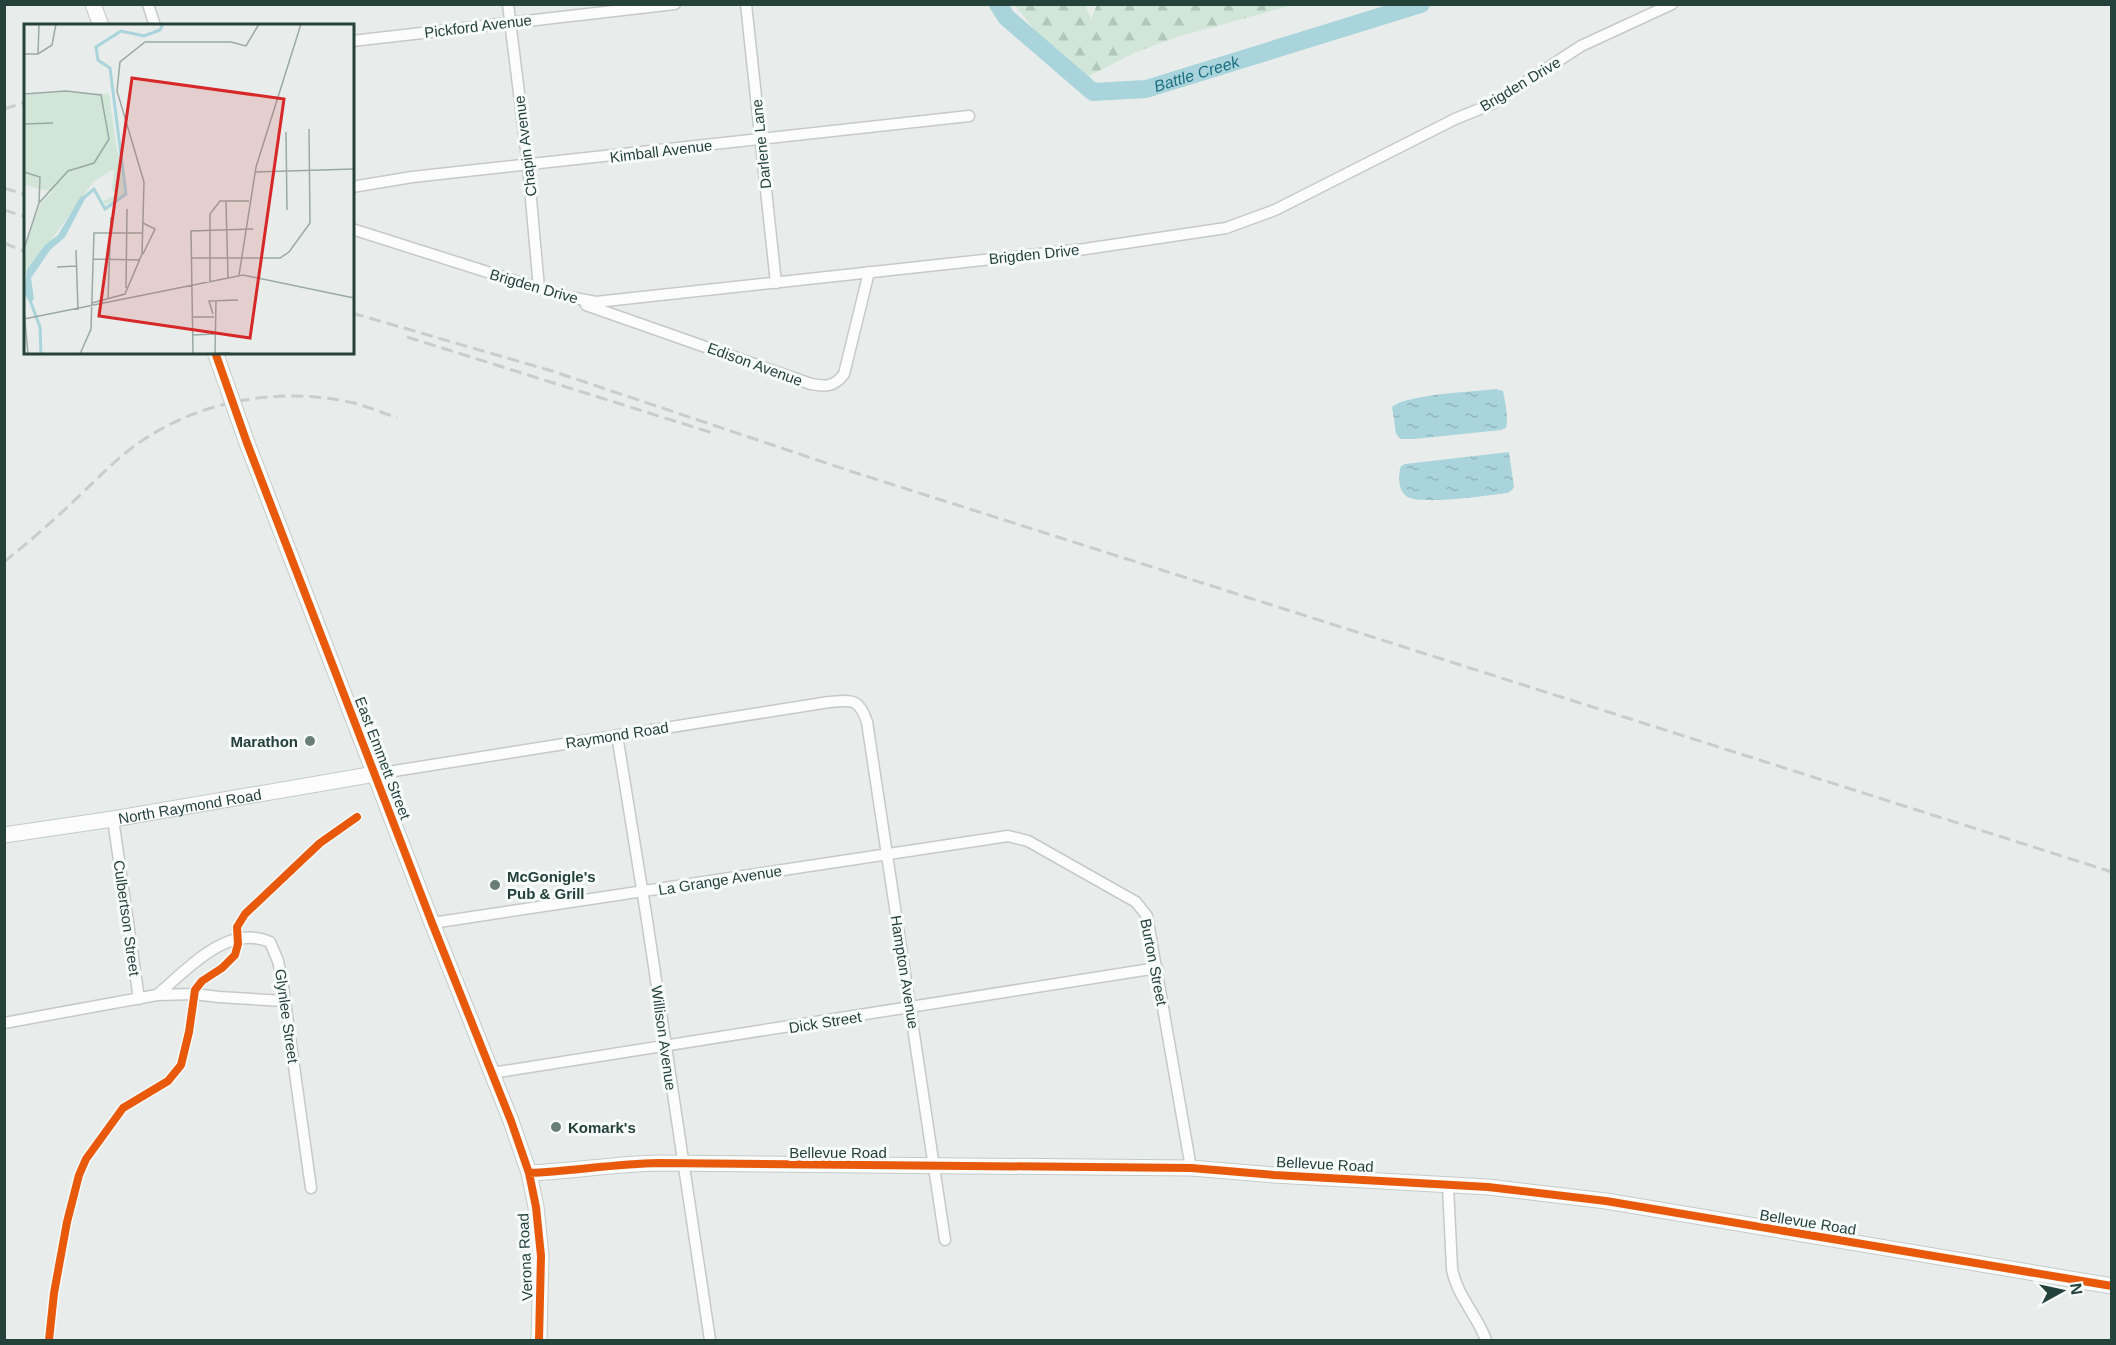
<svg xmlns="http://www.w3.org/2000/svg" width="2116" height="1345" font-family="Helvetica,sans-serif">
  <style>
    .forest { fill: url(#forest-firs) }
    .water { fill: url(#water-ripples) }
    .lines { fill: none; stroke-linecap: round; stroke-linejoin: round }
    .river { stroke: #a9d4db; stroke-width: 18 }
    .street-casing { stroke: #c5cac8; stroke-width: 13 }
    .secondary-casing { stroke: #c3cbc8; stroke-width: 17 }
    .street { stroke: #fcfcfc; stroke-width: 10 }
    .secondary { stroke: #fcfcfc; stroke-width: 15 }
    .rail { stroke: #c9cdcc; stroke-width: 3; stroke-dasharray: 12 6; stroke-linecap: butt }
    .secondary-bridge-casing { stroke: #c3cbc8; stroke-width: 17; stroke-linecap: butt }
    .secondary-bridge { stroke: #fcfcfc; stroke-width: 15 }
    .cycleway-casing { stroke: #f7fbf9; stroke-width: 11 }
    .cycleway { stroke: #e8590c; stroke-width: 8 }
    .poi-dot { fill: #697e78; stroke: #f7fbf9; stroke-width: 2 }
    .labels { text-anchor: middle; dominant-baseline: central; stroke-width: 6; stroke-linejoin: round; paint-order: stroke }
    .street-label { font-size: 15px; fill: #24423a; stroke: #f7fbf9 }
    .poi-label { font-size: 15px; font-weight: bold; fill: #24423a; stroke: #f7fbf9; text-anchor: start }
    .water-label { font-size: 16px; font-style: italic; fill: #1c6f80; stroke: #f7fbf9 }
    .inset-river { fill: none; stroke: #a9d4db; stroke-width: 3 }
    .inset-road { fill: none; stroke: #9aa9a4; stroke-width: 1.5 }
    .view { fill: #d62828; fill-opacity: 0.15; stroke: #d62828; stroke-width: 3 }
    .inset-edge { fill: none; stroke: #24423a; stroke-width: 3 }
  </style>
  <defs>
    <pattern id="forest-firs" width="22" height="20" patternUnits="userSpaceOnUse" patternTransform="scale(1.5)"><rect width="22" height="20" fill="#d1e6d8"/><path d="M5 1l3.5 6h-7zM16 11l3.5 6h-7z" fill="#b3c6ba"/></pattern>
    <pattern id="water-ripples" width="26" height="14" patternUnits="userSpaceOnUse" patternTransform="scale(1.5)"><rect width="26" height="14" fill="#a9d4db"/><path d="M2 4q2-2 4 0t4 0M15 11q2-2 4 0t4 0" fill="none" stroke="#91b7bd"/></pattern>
  </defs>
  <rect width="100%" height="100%" fill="#e8edeb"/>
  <path class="forest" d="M1015 5H1085L1091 19 1097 5H1293L1177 37 1134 53 1087 77 1050 50Z"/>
  <path class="water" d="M1496 389 1503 391C1505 401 1509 420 1506 428L1501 430 1414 439H1401L1396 434 1392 407C1407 394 1473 392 1496 389Z
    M1509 452 1514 487 1512 490 1508 493C1489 495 1420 506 1406 496 1398 490 1398 474 1401 466L1405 464Z"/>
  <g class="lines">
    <path class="river" id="s1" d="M998 4 1006 17 1093 92 1146 89 1421 4"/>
    <g class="street-casing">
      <path id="street" d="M148 4 155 26
        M508 4 528 166 539 288
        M746 4 776 283
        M352 41 675 4
        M352 187 412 177 969 116
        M352 229 563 296 596 302 1085 249 1226 228 1275 210 1455 119 1492 104 1581 46 1672 4
        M586 305 811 384C826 387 834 387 844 374L869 272
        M617 735 647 920 710 1340
        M375 774 829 702C852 700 859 698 867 722L945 1240
        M113 819 139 999
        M432 923 1008 836 1028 841 1136 902 1147 916 1191 1168
        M157 995C187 970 227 923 270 942L278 961 282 980 311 1188
        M4 1023 157 995 194 994 219 997 284 1001
        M492 1073 1157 968
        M1448 1186 1452 1269C1457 1296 1477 1315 1486 1340"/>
    </g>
    <g class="secondary-casing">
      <g id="secondary">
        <path d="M93 4 101 26"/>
        <path d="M247 443 432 923 511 1121 529 1173 536 1207 541 1256 539 1340"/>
        <path id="s2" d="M4 835 113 819 375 774"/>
        <path d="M529 1173C572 1171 615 1164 658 1163L1191 1168 1274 1175 1488 1187 1606 1201 2112 1286"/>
      </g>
    </g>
    <use href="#street" class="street"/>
    <use href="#secondary" class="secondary"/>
    <path class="rail" d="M4 109 26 102
      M4 188 26 195
      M4 210 26 217
      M4 243 26 252
      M352 313 552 371 850 471 2112 872
      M407 337 716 434
      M4 562C29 542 53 521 76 499 95 481 113 462 133 447 197 400 278 386 354 403 369 407 383 413 397 418"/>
    <g class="secondary-bridge-casing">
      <path id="secondary-bridge" d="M215 352 247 443"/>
    </g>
    <use href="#secondary-bridge" class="secondary-bridge"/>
    <g class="cycleway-casing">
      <path id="cycleway" d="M215 352 247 443 432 923 511 1121 529 1173 536 1207 541 1256 539 1340
        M529 1173C572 1171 615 1164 658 1163L1191 1168 1274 1175 1488 1187 1606 1201 2112 1286
        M49 1340 54 1293 67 1222 79 1175 86 1159 123 1108 168 1081 181 1065 189 1032 195 990 202 981 222 968 235 955 238 944 237 927 245 914 320 843 357 817"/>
    </g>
    <use href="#cycleway" class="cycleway"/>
  </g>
  <g class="poi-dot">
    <circle cx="310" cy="741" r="6"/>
    <circle cx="495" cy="885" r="6"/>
    <circle cx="556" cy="1127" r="6"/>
  </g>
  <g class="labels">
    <g class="street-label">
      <text transform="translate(478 26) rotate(-7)">Pickford Avenue</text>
      <text transform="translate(1520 84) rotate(-31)">Brigden Drive</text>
      <text transform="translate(761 144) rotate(-96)">Darlene Lane</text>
      <text transform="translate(525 146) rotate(-97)">Chapin Avenue</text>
      <text transform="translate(661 151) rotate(-7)">Kimball Avenue</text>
      <text transform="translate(1034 254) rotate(-6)">Brigden Drive</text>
      <text transform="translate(534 286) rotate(16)">Brigden Drive</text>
      <text transform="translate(755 364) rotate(20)">Edison Avenue</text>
      <text transform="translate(617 735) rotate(-9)">Raymond Road</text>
      <text transform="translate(383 758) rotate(69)">East Emmett Street</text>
      <text stroke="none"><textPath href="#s2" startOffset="188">North Raymond Road</textPath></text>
      <text transform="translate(720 880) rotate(-9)">La Grange Avenue</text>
      <text transform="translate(127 918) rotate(82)">Culbertson Street</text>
      <text transform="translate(1154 962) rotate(79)">Burton Street</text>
      <text transform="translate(905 972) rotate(81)">Hampton Avenue</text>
      <text transform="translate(287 1016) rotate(82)">Glynlee Street</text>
      <text transform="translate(825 1022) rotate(-9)">Dick Street</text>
      <text transform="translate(664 1038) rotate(82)">Willison Avenue</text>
      <text x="838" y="1152">Bellevue Road</text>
      <text transform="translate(1325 1164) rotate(3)">Bellevue Road</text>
      <text transform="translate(1808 1222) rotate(9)">Bellevue Road</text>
      <text transform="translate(525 1257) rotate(-93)">Verona Road</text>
    </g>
    <g class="poi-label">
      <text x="298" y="741" text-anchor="end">Marathon</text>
      <text x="507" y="876">McGonigle's<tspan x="507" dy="17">Pub &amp; Grill</tspan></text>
      <text x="568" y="1127">Komark's</text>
    </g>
    <g class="water-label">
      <text stroke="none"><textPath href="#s1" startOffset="236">Battle Creek</textPath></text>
    </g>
  </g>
  <g transform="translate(24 24)">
    <rect width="330" height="330" fill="#e8edeb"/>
    <path d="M94 127 101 171 91 178 81 180 79 177 93 170 88 166 90 145 70 157 0 253 2 221 15 183 23 172Z" fill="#d1e6d8"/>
    <path d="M39 68 85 70 95 141 69 157 55 174 0 161V71Z" fill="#d1e6d8"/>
    <path d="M57 172 61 175 41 213 26 226 7 254 10 275 6 279 0 269 3 246 21 221 34 211Z" fill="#a9d4db"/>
    <path class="inset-river" d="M57 176 70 165 81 185 102 170 86 44 74 36 72 23 97 7 120 12 136 6 139 0M6 276 16 303 17 330"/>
    <path class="inset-road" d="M0 30H14L28 21 32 0M14 30 15 0M0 70 42 67 77 71 85 115 70 139 44 147 15 179 0 225M0 100 29 99M262 108 263 186M0 148 16 153 15 179M231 148 330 145M202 177 204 254M52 226 54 286M119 230 131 205 119 199M167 234H256L265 228 286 199 285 105M69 235 116 236M33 243 53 242M215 251 232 143 277 0M186 258V190L196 177H225M102 264 103 185M84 275 87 193M68 279 101 270 118 230 120 158 93 67 96 38 121 18H207L222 22 235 0M0 287 4 330M189 290 185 277 214 276M169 293H190M0 295 219 251 330 274M169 311 190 310M56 330 67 305 70 209H119M169 330 167 207 229 205M169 330 206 329M191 330 192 276"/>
    <path class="view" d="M108 54 260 75 226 314 75 292Z"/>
    <rect width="330" height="330" class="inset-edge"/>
  </g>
  <rect width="2116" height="1345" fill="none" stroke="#24423a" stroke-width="12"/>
  <g transform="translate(2062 1291) rotate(82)" stroke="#f7fbf9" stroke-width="4.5" paint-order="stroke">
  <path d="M0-4.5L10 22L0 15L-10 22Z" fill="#24423a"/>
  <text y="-9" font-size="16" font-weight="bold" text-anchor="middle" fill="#24423a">N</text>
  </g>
</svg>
